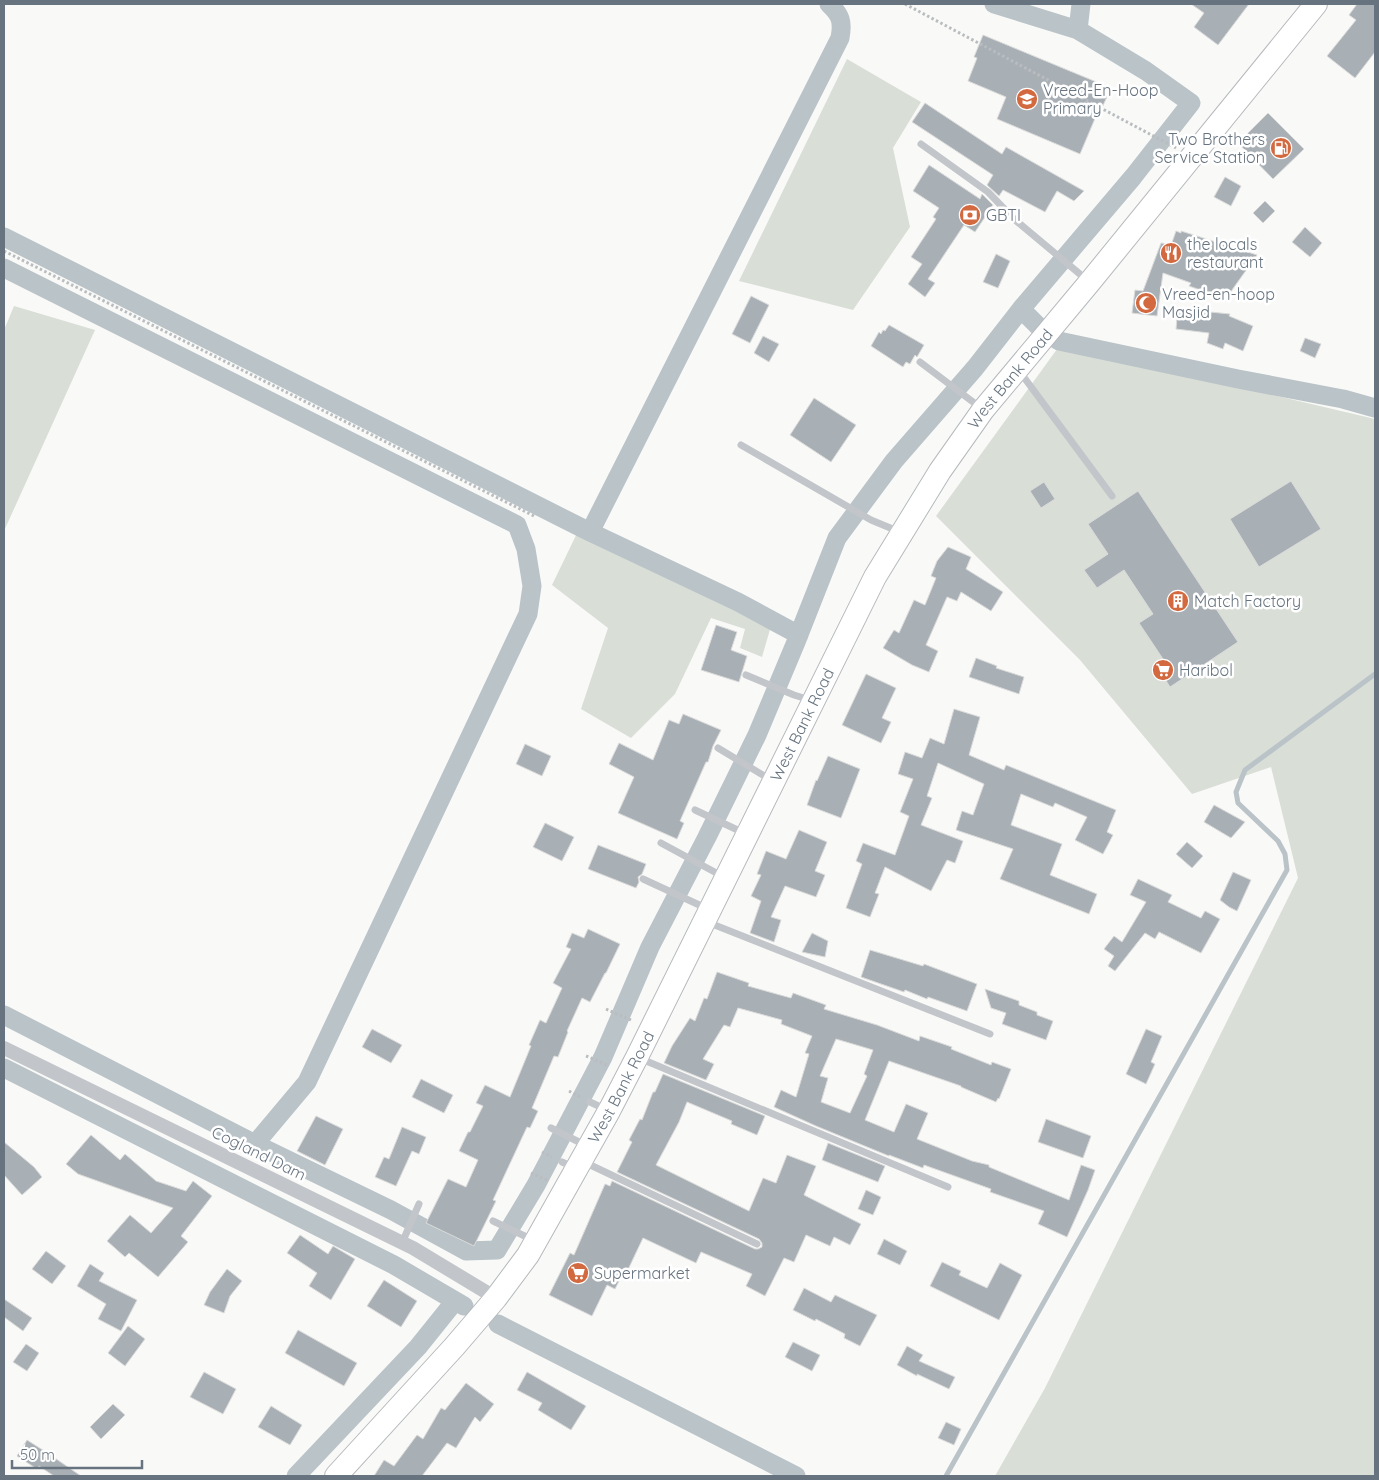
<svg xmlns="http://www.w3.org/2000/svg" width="1379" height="1480" font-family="Quicksand,sans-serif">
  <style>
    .green { fill: #d9ded7 }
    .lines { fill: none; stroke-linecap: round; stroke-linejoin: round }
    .stream { stroke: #bac3c8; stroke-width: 5 }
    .canal { stroke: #bac3c8; stroke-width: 19 }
    .building { fill: #a8afb5; stroke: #dbdbda; fill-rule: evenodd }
    .primary-casing { stroke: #b6b9bd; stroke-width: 24 }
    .path { stroke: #babdc0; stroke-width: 3; stroke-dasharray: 2.5 2.5; stroke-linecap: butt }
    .service { stroke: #c2c5c9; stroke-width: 7 }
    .minor { stroke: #c2c5c9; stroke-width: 14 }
    .primary { stroke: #fff; stroke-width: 22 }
    .labels { text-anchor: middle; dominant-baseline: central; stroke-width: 5; stroke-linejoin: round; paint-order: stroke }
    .poi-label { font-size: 16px; fill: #677480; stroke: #fff; text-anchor: start }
    .street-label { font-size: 16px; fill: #677480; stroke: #fff }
  </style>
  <rect width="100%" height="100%" fill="#f9faf8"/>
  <path class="green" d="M847 59 921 102 893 148 910 227 853 310 739 281Z
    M14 306 95 330 4 531V330Z
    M1060 345 1375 419V1476H995L1045 1388 1298 878 1271 767 1192 794 1080 660 936 516Z
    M580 527 771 626 762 657 740 648 745 629 711 618 675 694 631 738 581 709 608 628 552 585Z"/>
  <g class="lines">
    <path class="stream" d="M946 1476 1287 870 1285 854 1278 841 1238 803 1236 792 1245 770 1375 674"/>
    <path class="canal" d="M1078 30 1081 4
      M4 237 590 532 738 602 799 635
      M4 268 517 525 526 549 532 586 528 614 307 1082 255 1144
      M1021 309 1043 331 1059 341 1238 379 1343 399 1375 408
      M590 532 840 38C843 22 841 15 829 4
      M4 1015 255 1144 391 1210 466 1251 497 1250 536 1185 603 1057 650 947 707 837 757 735 796 642 837 538 894 461 975 368 1021 309 1133 177 1191 103 1146 71 1078 30 994 4
      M4 1068 394 1265 464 1306
      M498 1324 796 1476
      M296 1476 418 1347 455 1301"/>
  </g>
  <path class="building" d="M1191 4H1249L1218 45 1194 27 1204 13Z
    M1357 4H1375V52L1355 78 1327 56 1356 20 1349 15Z
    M983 35 1111 88 1101 110 1099 109 1080 154 997 119 1006 97 968 81 977 58 974 57Z
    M925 103 1002 154 1006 147 1084 191 1074 201 1057 191 1045 212 1003 190 999 196 987 185 993 175 912 122Z
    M1268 113 1304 149 1273 179 1238 143Z
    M929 165 980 199 982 194 993 205 975 232 964 225 928 279 935 283 925 297 908 284 922 264 911 257 936 219 933 217 939 208 913 191Z
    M1225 177 1241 186 1231 206 1214 197Z
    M1265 201 1275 211 1263 223 1253 213Z
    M1305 227 1322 243 1310 257 1292 242Z
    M1176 231 1181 233V231L1257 255 1232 290 1229 300 1189 286 1191 283 1163 273 1157 316 1132 313 1135 290 1143 291 1161 243 1167 244 1166 253 1168 254Z
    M996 254 1010 261 998 288 983 282Z
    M751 296 769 305 750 343 732 334Z
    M1180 309 1230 314 1229 316 1253 326 1243 351 1225 343 1223 349 1207 343 1209 333 1176 329 1177 318Z
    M889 325 924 345 917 357 915 355 910 364 906 362 903 367 871 346 879 332 881 334 883 330 885 331Z
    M763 336 779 344 769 362 754 353Z
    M1305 338 1321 344 1315 358 1300 351Z
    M814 398 856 425 831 462 790 435Z
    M1291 481 1321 529 1259 567 1230 519Z
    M1044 482 1055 499 1041 508 1030 491Z
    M1138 491 1238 642 1170 687 1156 665 1163 659 1139 623 1153 614 1124 570 1097 588 1084 570 1108 554 1088 524Z
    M948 547 971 557 966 569 1003 592 991 611 961 592 957 601 947 597 926 645 938 651 929 672 912 665 883 648 894 630 899 633 914 600 925 605 936 578 931 576 937 561Z
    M716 625 737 632 731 650 747 656 739 682 701 670Z
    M976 658 997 666 996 668 1024 677 1019 694 969 677Z
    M866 674 896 688 882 718 891 722 881 743 842 725Z
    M954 709 980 717 969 755 1004 770 1006 765 1116 810 1107 832 1113 835 1103 854 1075 840 1087 817 1055 803 1053 807 1021 794 1011 825 1062 844 1050 875 1097 894 1089 914 1000 879 1013 849 956 830 962 811 973 815 984 784 938 763 927 796 932 798 921 825 963 841 955 863 947 860 931 891 885 867 875 893 879 894 870 917 846 908 862 864 856 861 863 843 895 855 909 816 900 812 913 779 898 774 905 752 922 758 930 738 944 744Z
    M683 714 721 730 713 746 708 762H706L680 821 684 823 677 839 618 813 634 777 609 764 619 743 653 760 669 720 679 724Z
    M525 744 551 756 542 776 516 764Z
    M828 756 860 769 841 818 807 805 816 780 817 781Z
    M1214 805 1245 822 1231 838 1204 822Z
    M545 823 574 837 562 861 533 847Z
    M799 830 827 842 815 871 825 875 816 897 785 886 771 917 781 920 774 942 750 933 761 901 751 896 761 875 757 874 766 851 786 859Z
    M1187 842 1203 856 1192 868 1176 854Z
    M598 845 646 864 642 874 638 877 639 882 636 888 588 869Z
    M1233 872 1251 880 1237 911 1229 907 1220 900Z
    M1138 879 1172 895 1168 902 1201 918 1205 911 1220 919 1201 953 1159 932 1155 939 1145 933 1115 971 1108 966 1114 956 1104 949 1114 936 1122 942 1146 902 1130 895Z
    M588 929 620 944 606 973H605L590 1002 582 998 567 1031 568 1032 558 1057 554 1056 532 1108 538 1111 530 1128 527 1127 493 1200 496 1201 474 1246 426 1223 448 1179 466 1187 478 1160 459 1151 468 1132H470L483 1106 476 1103 485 1085 510 1097 531 1046 529 1045 540 1020 546 1023 562 988 553 983 571 949 566 947 572 933 584 938Z
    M812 933 828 941 825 957 802 952Z
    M870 950 923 966 924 964 977 984 967 1011 928 997 927 999 905 990 904 992 861 977Z
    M717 972 749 983 748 986 791 998 793 993 826 1005 824 1009 877 1025 919 1041 920 1036 952 1047 951 1049 991 1065 992 1062 1011 1069 999 1099 998 1098 996 1102 961 1087V1086L889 1061 865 1120 894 1132 906 1104 928 1113 917 1139 972 1161 989 1165V1167L1069 1200 1081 1165 1095 1170 1088 1190 1067 1237 1038 1224 1044 1211 990 1192 991 1189 924 1165 923 1168 889 1155V1156L816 1126 774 1107 781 1090 796 1097 809 1054 805 1053 812 1036 781 1024 782 1020 738 1008 730 1027 724 1025 703 1059 714 1064 706 1080 664 1063 672 1046 690 1018 695 1021 704 998 707 999ZM836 1039 873 1050 864 1074 867 1076 850 1113 821 1102 828 1078 820 1076Z
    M985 989 1019 1001V1005L1037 1012V1015L1053 1021 1046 1040 1002 1024 1006 1013 991 1008Z
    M372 1029 402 1045 391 1063 362 1047Z
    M1146 1029 1162 1036 1151 1062 1155 1064 1146 1084 1126 1074Z
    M663 1074 765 1116 757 1135 731 1124 732 1121 687 1102 679 1122 656 1165 749 1211 763 1178 776 1183 787 1155 816 1166 804 1195 861 1224 850 1245 834 1237 830 1246 806 1235 794 1262 784 1258 765 1296 746 1286 752 1274 701 1252 696 1263 643 1238 625 1276 622 1275 615 1289 607 1285 592 1316 549 1295 570 1253 574 1255 605 1184 610 1186 612 1181 755 1249H758L762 1247V1243L759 1239 617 1172 632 1142 629 1140 640 1119 642 1120 653 1092H655Z
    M421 1079 453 1095 444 1113 412 1097Z
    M316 1116 343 1129 325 1165 297 1151Z
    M1046 1119 1091 1136 1083 1158 1038 1142Z
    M402 1127 426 1137 419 1154 412 1151 396 1186 375 1177 384 1157 389 1159Z
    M91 1135 120 1160 125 1154 156 1181 186 1191 193 1181 212 1196 181 1236 188 1242 158 1277 129 1253 125 1257 107 1241 130 1215 151 1233 173 1208 78 1174 66 1164Z
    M4 1142 34 1167 42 1177 22 1195 4 1175Z
    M828 1143 885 1166 878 1182 822 1160Z
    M866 1190 881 1197 873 1215 858 1209Z
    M300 1235 328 1254 333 1246 355 1259 331 1300 309 1286 317 1273 287 1253Z
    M884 1239 907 1251 900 1265 877 1254Z
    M46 1251 66 1266 52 1284 32 1269Z
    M942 1262 961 1271 959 1275 987 1288 1000 1263 1022 1275 999 1320 930 1286Z
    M90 1264 104 1273 99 1281 137 1300 121 1331 98 1319 106 1304 77 1286Z
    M227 1269 242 1281 230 1296 224 1313 204 1305 210 1292Z
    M384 1280 417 1301 401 1327 367 1306Z
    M804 1288 831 1302 835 1295 877 1315 860 1346 844 1338 845 1334 816 1319 815 1321 793 1310Z
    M4 1299 32 1318 23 1331 4 1317Z
    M128 1326 145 1339 125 1366 108 1353Z
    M298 1330 357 1363 344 1386 285 1353Z
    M793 1342 820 1355 812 1371 785 1357Z
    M26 1344 39 1353 27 1371 13 1362Z
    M907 1346 923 1355 919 1361 955 1377 949 1389 917 1374V1376L897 1365Z
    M204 1372 236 1389 223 1414 190 1397Z
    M527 1372 586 1406 571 1430 538 1410 542 1403 517 1390Z
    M466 1383 494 1404 480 1422 475 1417 456 1448 447 1443 422 1476H374L384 1460 394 1466 417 1435 423 1439 441 1408 445 1410Z
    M113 1404 125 1415 101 1439 90 1427Z
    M271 1406 302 1425 290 1445 258 1427Z
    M946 1422 961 1429 954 1445 938 1438Z
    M27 1440 49 1454 81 1476H54L39 1466 37 1469 17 1456Z"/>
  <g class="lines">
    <g class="primary-casing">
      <g id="primary">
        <path id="s1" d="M336 1476 454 1347 496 1298 528 1255 609 1111 637 1057 875 577 940 471 983 410 1089 283 1316 4"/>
      </g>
    </g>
    <path class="path" d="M905 4 1176 148
      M4 251 534 516
      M606 1009 631 1020
      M586 1056 607 1065
      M569 1091 580 1097
      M542 1152 552 1157
      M531 1173 549 1181"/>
    <path class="service" d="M921 144 988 192 1014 219 1087 280
      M920 362 981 408
      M1020 372 1112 496
      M741 445 871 520 900 532
      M746 675 794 695 810 700
      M718 748 771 780
      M695 810 744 833
      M661 843 722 876
      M643 879 708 909
      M707 922 990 1034
      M639 1058 948 1187
      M590 1102 607 1110
      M551 1128 587 1146
      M562 1162 575 1168
      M584 1162 757 1244
      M493 1221 533 1240
      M402 1243 419 1204"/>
    <path class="minor" d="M4 1048 413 1248 496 1298"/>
    <use href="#primary" class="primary"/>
  </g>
  <defs>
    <g id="school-disc" transform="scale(1.125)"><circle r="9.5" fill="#d2693f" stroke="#fff"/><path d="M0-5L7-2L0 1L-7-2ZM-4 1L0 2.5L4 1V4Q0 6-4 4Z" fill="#fff"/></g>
    <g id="fuel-disc" transform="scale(1.125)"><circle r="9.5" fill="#d2693f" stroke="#fff"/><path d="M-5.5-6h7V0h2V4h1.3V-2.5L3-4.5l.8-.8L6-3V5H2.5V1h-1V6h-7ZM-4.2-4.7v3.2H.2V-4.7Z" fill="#fff"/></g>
    <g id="bank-disc" transform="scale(1.125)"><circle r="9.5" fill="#d2693f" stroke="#fff"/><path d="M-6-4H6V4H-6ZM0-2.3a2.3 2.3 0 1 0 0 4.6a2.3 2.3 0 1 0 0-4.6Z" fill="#fff"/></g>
    <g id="restaurant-disc" transform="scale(1.125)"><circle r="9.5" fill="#d2693f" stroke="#fff"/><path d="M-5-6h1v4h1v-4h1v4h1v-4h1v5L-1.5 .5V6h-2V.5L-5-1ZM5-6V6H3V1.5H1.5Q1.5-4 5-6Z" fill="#fff"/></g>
    <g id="mosque-disc" transform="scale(1.125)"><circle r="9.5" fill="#d2693f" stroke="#fff"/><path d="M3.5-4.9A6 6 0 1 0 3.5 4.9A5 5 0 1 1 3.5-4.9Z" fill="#fff"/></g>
    <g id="building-disc" transform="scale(1.125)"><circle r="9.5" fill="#d2693f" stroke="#fff"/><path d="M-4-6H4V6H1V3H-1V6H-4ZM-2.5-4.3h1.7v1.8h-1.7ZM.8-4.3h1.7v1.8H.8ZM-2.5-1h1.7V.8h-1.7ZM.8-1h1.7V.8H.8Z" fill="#fff"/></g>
    <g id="supermarket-disc" transform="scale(1.125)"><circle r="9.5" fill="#d2693f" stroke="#fff"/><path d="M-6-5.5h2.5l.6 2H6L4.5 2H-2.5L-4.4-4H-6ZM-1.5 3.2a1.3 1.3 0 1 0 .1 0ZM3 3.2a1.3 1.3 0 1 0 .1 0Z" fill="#fff"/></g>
  </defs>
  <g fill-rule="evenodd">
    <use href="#school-disc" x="1027" y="99"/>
    <use href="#fuel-disc" x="1281" y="148"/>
    <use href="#bank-disc" x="970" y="215"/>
    <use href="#restaurant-disc" x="1171" y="253"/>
    <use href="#mosque-disc" x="1146" y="303"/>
    <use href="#building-disc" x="1178" y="601"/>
    <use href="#supermarket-disc" x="1163" y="670"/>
    <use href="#supermarket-disc" x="578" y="1273"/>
  </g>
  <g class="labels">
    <g class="poi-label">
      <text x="1043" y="90">Vreed-En-Hoop<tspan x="1043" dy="18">Primary</tspan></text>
      <text x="1265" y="139" text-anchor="end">Two Brothers<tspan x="1265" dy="18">Service Station</tspan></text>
      <text x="986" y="215">GBTI</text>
      <text x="1187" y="244">the locals<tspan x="1187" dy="18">restaurant</tspan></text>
      <text x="1162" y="294">Vreed-en-hoop<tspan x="1162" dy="18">Masjid</tspan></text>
      <text x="1194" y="601">Match Factory</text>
      <text x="1179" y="670">Haribol</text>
      <text x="594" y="1273">Supermarket</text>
    </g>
    <g class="street-label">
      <text stroke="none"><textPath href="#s1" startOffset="1295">West Bank Road</textPath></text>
      <text stroke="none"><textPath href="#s1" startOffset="890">West Bank Road</textPath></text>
      <text stroke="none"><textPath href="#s1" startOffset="485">West Bank Road</textPath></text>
      <text transform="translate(259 1153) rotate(26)">Cogland Dam</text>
    </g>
  </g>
  <rect width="1379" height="1480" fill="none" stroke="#677480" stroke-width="10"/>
  <path d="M12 1460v8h130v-8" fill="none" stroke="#677480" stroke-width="2.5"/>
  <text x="20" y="1460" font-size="15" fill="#677480" stroke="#ffffff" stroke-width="4" paint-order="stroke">50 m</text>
</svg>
